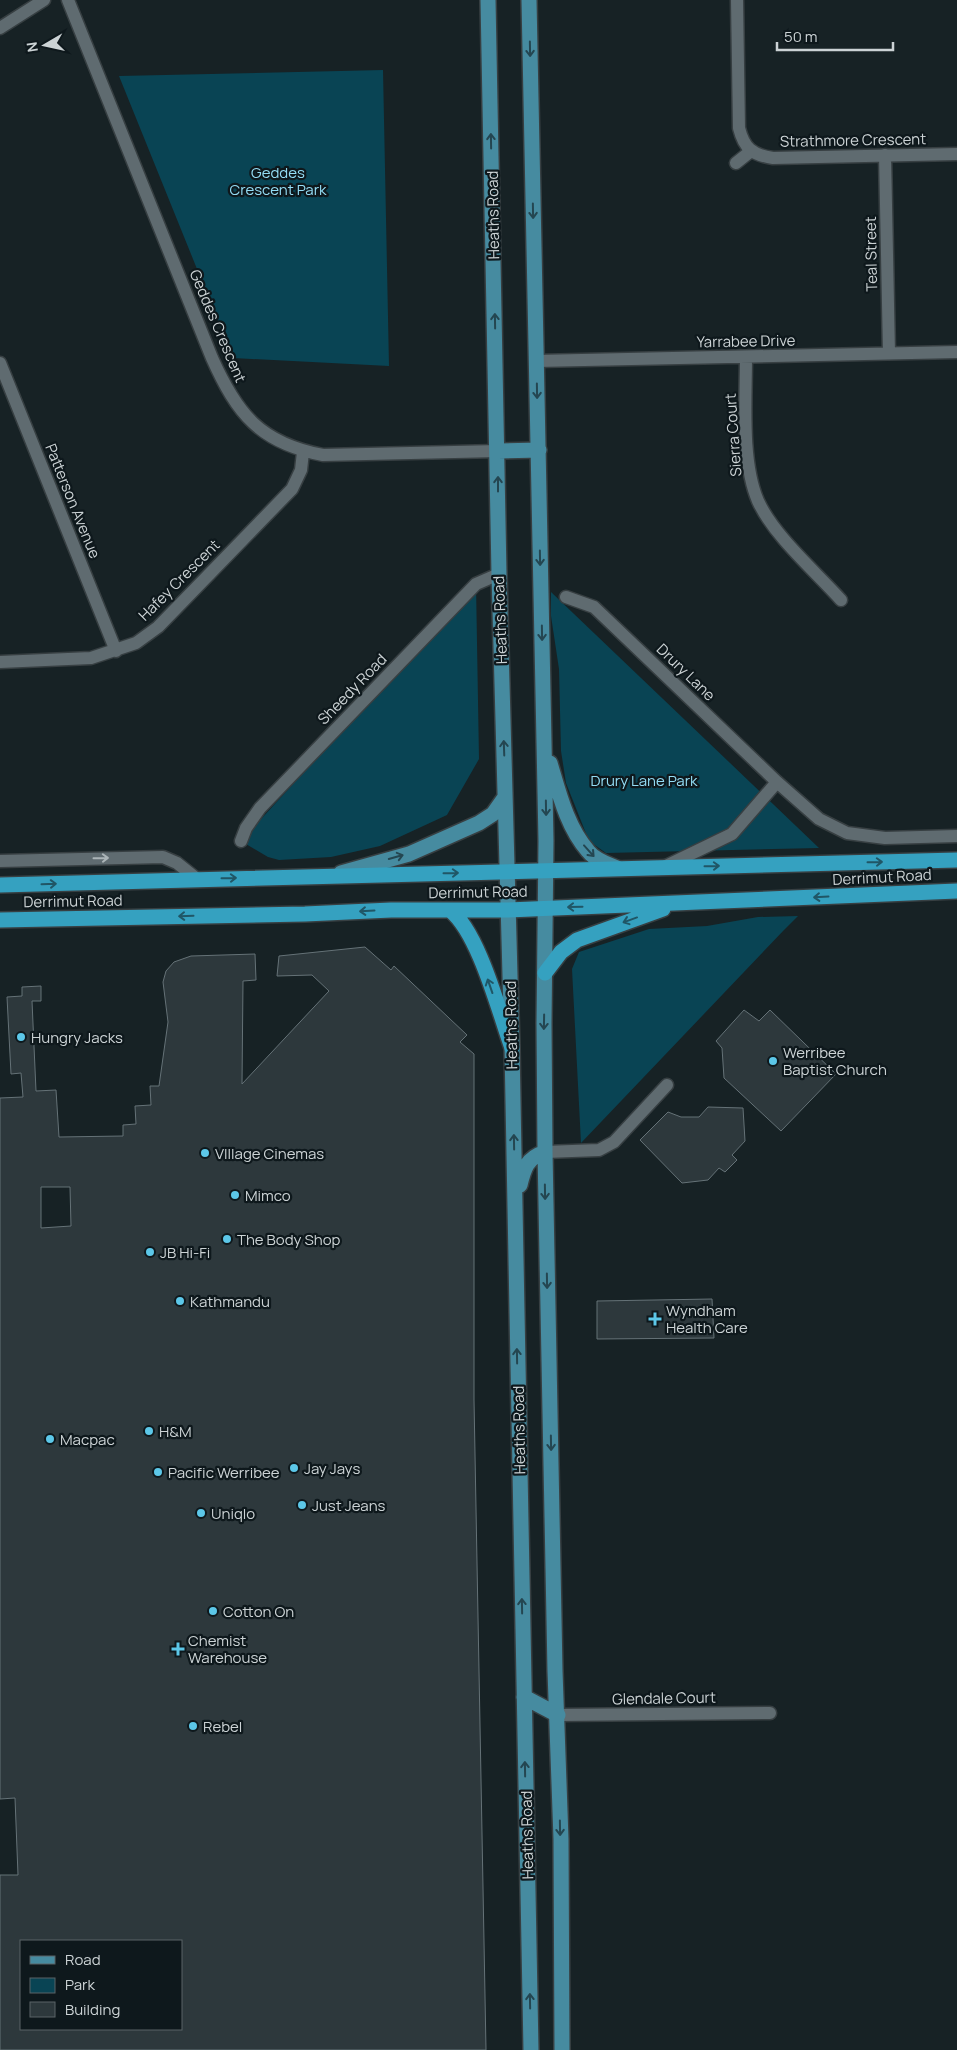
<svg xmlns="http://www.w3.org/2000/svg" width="957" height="2050" font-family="Manrope,sans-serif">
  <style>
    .green { fill: #094454 }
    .building { fill: #2d383c; stroke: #657277; fill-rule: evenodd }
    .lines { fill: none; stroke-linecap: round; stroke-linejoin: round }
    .street-casing { stroke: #373f42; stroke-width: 15 }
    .primary-casing { stroke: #373f42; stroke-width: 18 }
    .highway-casing { stroke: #373f42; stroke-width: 18 }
    .street { stroke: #5f6b70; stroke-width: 12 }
    .primary { stroke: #468ba0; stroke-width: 15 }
    .highway { stroke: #35a1c0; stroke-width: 15 }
    .oneway { stroke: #244651 }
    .oneway2 { stroke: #abb4b7 }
    .oneway3 { stroke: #205666 }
    .poi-dot { fill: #5cc7e8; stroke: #0e181c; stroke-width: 2 }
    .labels { text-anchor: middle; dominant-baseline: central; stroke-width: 4.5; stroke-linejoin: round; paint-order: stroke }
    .street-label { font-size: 15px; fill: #ccd3d5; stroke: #0e181c }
    .park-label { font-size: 15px; fill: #93dcf4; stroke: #0e181c }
    .poi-label { font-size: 15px; fill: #ccd3d5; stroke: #0e181c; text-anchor: start }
  </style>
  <rect width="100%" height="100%" fill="#172225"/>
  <path class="green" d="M383 70 389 366 233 358 119 76Z
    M476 584 479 759 447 815 380 846 331 857 279 860 268 857 241 841Z
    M551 592 819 848 606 853 589 841 566 783 561 751 559 669 551 616Z
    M798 916 784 930 581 1143 572 969 579 952 649 929 707 926 758 917Z"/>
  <path class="building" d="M365 947 391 970 394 966 467 1035 460 1042 474 1054V1400L486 2050H0V1875H18L15 1798 0 1799V1098L23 1097 21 1073 11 1074 7 997 22 996V987L41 986V1001H32L36 1091 56 1090 59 1137 123 1136V1125L136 1124 135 1106 151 1105 150 1086H159L168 1022 163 982 166 971 174 962 191 956 255 954 256 980 243 981 242 1084 329 991 312 975 277 976 279 956ZM41 1187H70L71 1226 41 1228ZM21 1941H181V2029H21Z
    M744 1010 759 1021 770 1010 836 1074 781 1131 724 1078 722 1048 716 1041Z
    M708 1107 743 1108 745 1141 732 1155 737 1160 725 1172 719 1168 708 1180 682 1183 640 1140 668 1112 681 1117H699Z
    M712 1299 714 1338 597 1339V1301Z"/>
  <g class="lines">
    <g class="street-casing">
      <path id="street" d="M68 0 212 358C237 414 260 443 323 455L498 451
        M737 0 739 128C744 148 752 155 773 158L957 154
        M0 28 44 0
        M885 155 889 353
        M736 163 751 151
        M746 357C746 399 741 462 758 501 774 536 815 571 841 600
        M536 361 957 352
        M0 363 116 651
        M566 597 594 607 777 782 819 819 847 833 885 838 957 836
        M0 662 91 658 136 643 158 627 292 489 301 470 303 452
        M241 841 246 828 260 808 476 584 499 574
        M0 861 163 857 177 863 197 879
        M666 866 732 834 777 782
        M545 1152 599 1150 614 1142 667 1085
        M558 1715 770 1713"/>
    </g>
    <g class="primary-casing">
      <path id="primary" d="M488 0 499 574 512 1048 531 2050
        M529 0 546 841 544 1023 545 1152 555 1671 561 1839 562 2050
        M498 451 539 450
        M550 763C559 793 567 827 588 851 595 860 607 864 617 868
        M341 873 409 854 479 823 493 814 505 797
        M520 1185C524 1168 527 1158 545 1152
        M524 1697 558 1715"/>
    </g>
    <g class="highway-casing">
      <path id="highway" d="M0 885 957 860
        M450 910C479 933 499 1012 512 1048
        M0 920 305 914 391 910H508L957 891
        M545 973 561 952 577 940 663 909"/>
    </g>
    <use href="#street" class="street"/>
    <use href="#primary" class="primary"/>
    <use href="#highway" class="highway"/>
  </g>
  <defs><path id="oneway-shaft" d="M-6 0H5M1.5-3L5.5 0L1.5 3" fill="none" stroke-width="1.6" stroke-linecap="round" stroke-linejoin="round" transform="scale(1.25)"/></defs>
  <g class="oneway">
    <use href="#oneway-shaft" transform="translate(530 49) rotate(89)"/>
    <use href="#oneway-shaft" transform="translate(491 141) rotate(-91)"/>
    <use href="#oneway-shaft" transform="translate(533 211) rotate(89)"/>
    <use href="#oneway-shaft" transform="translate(495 321) rotate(-91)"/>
    <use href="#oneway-shaft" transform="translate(537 391) rotate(89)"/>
    <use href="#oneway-shaft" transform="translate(498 484) rotate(-90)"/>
    <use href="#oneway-shaft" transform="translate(540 558) rotate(89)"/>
    <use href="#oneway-shaft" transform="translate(542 633) rotate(89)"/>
    <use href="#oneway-shaft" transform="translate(504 748) rotate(-92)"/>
    <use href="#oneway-shaft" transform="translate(546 808) rotate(89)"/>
    <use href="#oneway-shaft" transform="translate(589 851) rotate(48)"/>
    <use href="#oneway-shaft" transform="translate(396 857) rotate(-16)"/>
    <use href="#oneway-shaft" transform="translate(544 1022) rotate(91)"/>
    <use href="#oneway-shaft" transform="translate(514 1142) rotate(-91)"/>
    <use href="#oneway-shaft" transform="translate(545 1192) rotate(89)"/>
    <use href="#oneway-shaft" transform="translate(547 1281) rotate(89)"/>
    <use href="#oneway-shaft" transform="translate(517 1356) rotate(-91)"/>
    <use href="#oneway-shaft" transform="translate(551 1443) rotate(89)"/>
    <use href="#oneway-shaft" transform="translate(522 1606) rotate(-91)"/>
    <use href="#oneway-shaft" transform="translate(525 1769) rotate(-91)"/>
    <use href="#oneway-shaft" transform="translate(560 1828) rotate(89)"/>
    <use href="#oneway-shaft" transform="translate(530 2001) rotate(-91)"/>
  </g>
  <use class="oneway2" href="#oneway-shaft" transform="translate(101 858) rotate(-1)"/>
  <g class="oneway3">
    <use href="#oneway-shaft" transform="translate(875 862) rotate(-1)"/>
    <use href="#oneway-shaft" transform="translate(712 866) rotate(-1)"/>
    <use href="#oneway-shaft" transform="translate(451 873) rotate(-1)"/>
    <use href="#oneway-shaft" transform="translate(229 878) rotate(-1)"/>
    <use href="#oneway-shaft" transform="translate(49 884) rotate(-2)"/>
    <use href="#oneway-shaft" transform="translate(821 897) rotate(177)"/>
    <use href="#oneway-shaft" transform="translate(575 907) rotate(179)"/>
    <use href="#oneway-shaft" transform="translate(367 911) rotate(177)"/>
    <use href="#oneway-shaft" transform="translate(186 916) rotate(178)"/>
    <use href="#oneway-shaft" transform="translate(630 920) rotate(160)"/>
    <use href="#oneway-shaft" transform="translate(490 986) rotate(-109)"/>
  </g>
  <g class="poi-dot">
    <circle cx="21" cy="1037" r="5"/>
    <circle cx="773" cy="1061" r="5"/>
    <circle cx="205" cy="1153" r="5"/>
    <circle cx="235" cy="1195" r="5"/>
    <circle cx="227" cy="1239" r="5"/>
    <circle cx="150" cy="1252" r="5"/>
    <circle cx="180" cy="1301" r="5"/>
    <path d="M652.5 1311.5h5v5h5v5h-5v5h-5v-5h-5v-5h5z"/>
    <circle cx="149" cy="1431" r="5"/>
    <circle cx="50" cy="1439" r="5"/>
    <circle cx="294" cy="1468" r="5"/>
    <circle cx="158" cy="1472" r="5"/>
    <circle cx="302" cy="1505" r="5"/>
    <circle cx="201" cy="1513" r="5"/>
    <circle cx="213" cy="1611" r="5"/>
    <path d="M175.5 1641.5h5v5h5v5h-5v5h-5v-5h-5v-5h5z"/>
    <circle cx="193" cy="1726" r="5"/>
  </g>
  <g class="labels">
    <g class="street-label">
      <text transform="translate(853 140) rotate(-1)">Strathmore Crescent</text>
      <text transform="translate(493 215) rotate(-91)">Heaths Road</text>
      <text transform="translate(871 254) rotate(-91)">Teal Street</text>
      <text transform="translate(218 326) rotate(67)">Geddes Crescent</text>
      <text transform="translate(746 341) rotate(-1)">Yarrabee Drive</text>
      <text transform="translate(733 435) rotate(-94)">Sierra Court</text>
      <text transform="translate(73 501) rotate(68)">Patterson Avenue</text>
      <text transform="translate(179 580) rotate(-45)">Hafey Crescent</text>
      <text transform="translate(500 620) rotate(-92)">Heaths Road</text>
      <text transform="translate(686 672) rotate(44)">Drury Lane</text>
      <text transform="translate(352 689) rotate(-46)">Sheedy Road</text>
      <text transform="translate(882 877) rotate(-3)">Derrimut Road</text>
      <text transform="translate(478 892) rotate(-1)">Derrimut Road</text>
      <text transform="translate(73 901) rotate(-1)">Derrimut Road</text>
      <text transform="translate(511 1025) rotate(-91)">Heaths Road</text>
      <text transform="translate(519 1430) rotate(-91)">Heaths Road</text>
      <text transform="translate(664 1698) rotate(-1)">Glendale Court</text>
      <text transform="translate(527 1835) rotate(-91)">Heaths Road</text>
    </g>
    <g class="park-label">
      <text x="278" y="172">Geddes<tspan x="278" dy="17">Crescent Park</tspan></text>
      <text x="644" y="780">Drury Lane Park</text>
    </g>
    <g class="poi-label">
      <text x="31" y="1037">Hungry Jacks</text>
      <text x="783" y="1052">Werribee<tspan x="783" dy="17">Baptist Church</tspan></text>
      <text x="215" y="1153">VIllage Cinemas</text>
      <text x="245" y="1195">Mimco</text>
      <text x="237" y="1239">The Body Shop</text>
      <text x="160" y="1252">JB Hi-Fi</text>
      <text x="190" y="1301">Kathmandu</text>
      <text x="666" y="1310">Wyndham<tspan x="666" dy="17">Health Care</tspan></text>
      <text x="159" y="1431">H&amp;M</text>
      <text x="60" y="1439">Macpac</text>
      <text x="304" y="1468">Jay Jays</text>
      <text x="168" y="1472">Pacific Werribee</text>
      <text x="312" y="1505">Just Jeans</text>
      <text x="211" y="1513">Uniqlo</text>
      <text x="223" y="1611">Cotton On</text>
      <text x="188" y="1640">Chemist<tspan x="188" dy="17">Warehouse</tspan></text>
      <text x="203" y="1726">Rebel</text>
    </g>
  </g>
  <rect x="20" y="1940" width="162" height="90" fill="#0e181c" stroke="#5a6366"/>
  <rect x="30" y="1956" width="25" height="8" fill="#468ba0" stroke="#5a6366"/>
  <text x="65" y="1965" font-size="15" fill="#ccd3d5">Road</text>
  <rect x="30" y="1978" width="25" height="15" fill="#094454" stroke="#5a6366"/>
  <text x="65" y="1990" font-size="15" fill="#ccd3d5">Park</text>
  <rect x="30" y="2002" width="25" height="15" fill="#2d383c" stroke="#5a6366"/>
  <text x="65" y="2015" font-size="15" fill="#ccd3d5">Building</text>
  <g transform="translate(45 45) rotate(261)" stroke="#0e181c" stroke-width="4" paint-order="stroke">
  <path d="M0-4L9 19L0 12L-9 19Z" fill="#ccd3d5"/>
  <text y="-8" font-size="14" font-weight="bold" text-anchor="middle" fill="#ccd3d5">N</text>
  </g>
  <path d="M777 42v8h116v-8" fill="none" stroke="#ccd3d5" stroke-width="2.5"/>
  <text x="784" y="42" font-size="15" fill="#ccd3d5" stroke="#0e181c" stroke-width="4" paint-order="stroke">50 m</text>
</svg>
